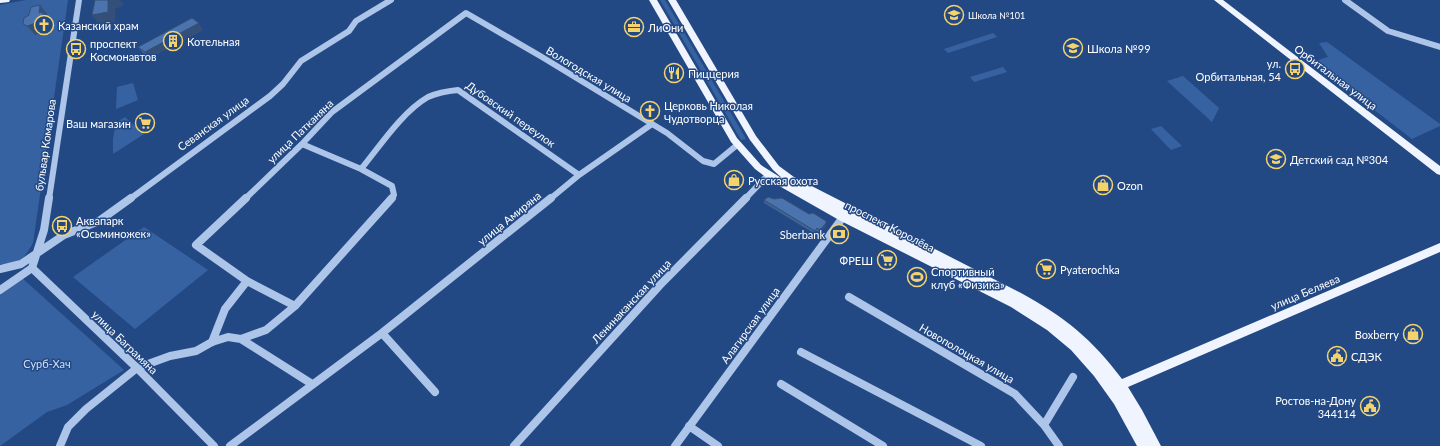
<svg xmlns="http://www.w3.org/2000/svg" width="1440" height="446" font-family="Lato,sans-serif">
  <style>
    .green { fill: #3762a2 }
    .lines { fill: none; stroke-linecap: round; stroke-linejoin: round }
    .minor-far1 { stroke: #acc5e9; stroke-width: 6 }
    .minor { stroke: #acc5e9; stroke-width: 8 }
    .major { fill: #eff4fe; fill-rule: evenodd }
    .wall { fill: #406395 }
    .shaded-wall { fill: #345079 }
    .building { fill: #4b73ad; stroke: #345079 }
    .labels { text-anchor: middle; dominant-baseline: central; stroke-width: 3; stroke-linejoin: round; paint-order: stroke }
    .far-poi-label { font-size: 9px; fill: #fff; stroke: #234985; text-anchor: start }
    .poi-label { font-size: 11px; fill: #fff; stroke: #234985; text-anchor: start }
    .street-label { font-size: 11px; fill: #fff; stroke: #234985 }
    .park-label { font-size: 11px; fill: #d0e0f7; stroke: #234985 }
  </style>
  <rect width="100%" height="100%" fill="#234985"/>
  <path class="green" d="M26 0H68L33 243C24 259 19 265 0 264V5Z
    M660 0H665L746 139 741 140Z
    M993 33 997 37 948 53 944 49Z
    M1327 42 1440 124V126L1412 139 1312 62 1328 57 1319 43Z
    M1003 67 1007 72 974 82 970 77Z
    M1183 76 1219 108 1212 122 1167 81Z
    M133 83 138 100 116 109 117 87Z
    M125 117 144 134 113 154V139L116 123Z
    M1161 126 1182 146 1171 150 1151 129Z
    M144 227 208 270 135 329 73 277Z
    M22 278 124 370 67 405 47 412 0 446V294Z"/>
  <g class="lines">
    <path class="minor-far1" d="M1345 0 1388 31 1440 47
      M302 144 361 169 392 186 394 195 391 199
      M361 169C380 146 402 112 428 97 437 93 448 91 458 90L579 175
      M49 199 79 0
      M130 199 270 96 283 84 301 61 349 31 356 21 391 0
      M245 199 302 144 332 112 466 13 542 57 667 133 703 161 714 164 737 145
      M550 199 579 175 652 124
      M745 199 768 175"/>
    <path class="minor" d="M49 198 44 230 32 268 137 368 214 446
      M246 198 196 245 247 281 295 306
      M0 269 21 264 64 235 99 221 131 198
      M0 290 32 268
      M849 297 1015 394 1044 425 1059 446
      M382 333 435 392
      M241 339 266 330 295 306 392 198
      M212 342 225 309 247 281
      M801 352 981 446
      M781 384 883 446
      M1044 425 1073 377
      M689 426 718 446
      M60 446 68 427 86 409 137 368 170 356 196 351 212 342 228 337 241 339 312 384
      M230 446 382 333 551 198
      M514 446 660 285 746 198
      M675 446 843 217"/>
    <path class="major" d="M0 0H10L9 2 0 3Z
      M649 0H657L737 138 761 165 783 179 773 170 750 140 668 0H676L756 136 779 166 794 177 1021 293C1065 317 1092 339 1122 379L1440 243V252L1128 387 1142 410 1161 446H1137L1114 404 1094 376 1071 350 1047 330 1011 307 839 220 774 183 755 169 731 142Z
      M1214 0H1223L1440 166V175L1437 174Z"/>
  </g>
  <path class="wall" d="M48 15V17L51 22 50 31 35 35 31 33 23 24Z
    M203 30 149 58 143 53 138 47Z
    M641 106 659 110V113L653 118 642 109Z
    M764 200 826 226 819 233 817 231 815 234 764 203Z"/>
  <path class="shaded-wall" d="M108 0H120L124 5 115 9V22L99 25 92 15Z
    M40 5 48 15V17L51 22 50 31 35 35 27 26 39 13Z
    M199 23 203 30 149 58 145 52Z
    M659 110V113L653 118V114Z
    M826 223V226L819 233 820 230Z"/>
  <path class="building" d="M95 0H108V12L92 15Z
    M40 5 39 13 43 12 42 21 27 26 23 24 24 18 29 15 31 7Z
    M192 18 199 23 145 52 138 47Z
    M647 101 659 110 653 114 641 106Z
    M768 197 774 199 782 198 809 214 813 213 826 221V223L820 230 817 228 815 231 764 200Z"/>
  <defs>
    <g id="school-ring" transform="scale(1)"><circle r="9.5" fill="#234985" stroke="#f4d36f" stroke-width="1.5"/><path d="M0-5L7-2L0 1L-7-2ZM-4 1L0 2.5L4 1V4Q0 6-4 4Z" fill="#f4d36f"/></g>
    <g id="church-ring" transform="scale(1)"><circle r="9.5" fill="#234985" stroke="#f4d36f" stroke-width="1.5"/><path d="M-1.2-6h2.4v3.5h3.3v2.4h-3.3V6h-2.4V-.1h-3.3v-2.4h3.3Z" fill="#f4d36f"/></g>
    <g id="office-ring" transform="scale(1)"><circle r="9.5" fill="#234985" stroke="#f4d36f" stroke-width="1.5"/><path d="M-6-3h4V-5.5h4V-3h4V5H-6ZM-1-4.5V-3h2v-1.5ZM-6 0V1H6V0Z" fill="#f4d36f"/></g>
    <g id="building-ring" transform="scale(1)"><circle r="9.5" fill="#234985" stroke="#f4d36f" stroke-width="1.5"/><path d="M-4-6H4V6H1V3H-1V6H-4ZM-2.5-4.3h1.7v1.8h-1.7ZM.8-4.3h1.7v1.8H.8ZM-2.5-1h1.7V.8h-1.7ZM.8-1h1.7V.8H.8Z" fill="#f4d36f"/></g>
    <g id="bus-ring" transform="scale(1)"><circle r="9.5" fill="#234985" stroke="#f4d36f" stroke-width="1.5"/><path d="M-5-6H5V4H4V6H2V4H-2V6H-4V4H-5ZM-3.5-4V0h7V-4ZM-3.5 1.2v1.5H-2V1.2ZM2 1.2v1.5H3.5V1.2Z" fill="#f4d36f"/></g>
    <g id="restaurant-ring" transform="scale(1)"><circle r="9.5" fill="#234985" stroke="#f4d36f" stroke-width="1.5"/><path d="M-5-6h1v4h1v-4h1v4h1v-4h1v5L-1.5 .5V6h-2V.5L-5-1ZM5-6V6H3V1.5H1.5Q1.5-4 5-6Z" fill="#f4d36f"/></g>
    <g id="supermarket-ring" transform="scale(1)"><circle r="9.5" fill="#234985" stroke="#f4d36f" stroke-width="1.5"/><path d="M-6-5.5h2.5l.6 2H6L4.5 2H-2.5L-4.4-4H-6ZM-1.5 3.2a1.3 1.3 0 1 0 .1 0ZM3 3.2a1.3 1.3 0 1 0 .1 0Z" fill="#f4d36f"/></g>
    <g id="shop-ring" transform="scale(1)"><circle r="9.5" fill="#234985" stroke="#f4d36f" stroke-width="1.5"/><path d="M-5-2.5h2.3a2.7 3.5 0 0 1 5.4 0H5L5.5 6h-11ZM-1.5-2.5h3a1.5 2.3 0 0 0-3 0Z" fill="#f4d36f"/></g>
    <g id="bank-ring" transform="scale(1)"><circle r="9.5" fill="#234985" stroke="#f4d36f" stroke-width="1.5"/><path d="M-6-4H6V4H-6ZM0-2.3a2.3 2.3 0 1 0 0 4.6a2.3 2.3 0 1 0 0-4.6Z" fill="#f4d36f"/></g>
    <g id="stadium-ring" transform="scale(1)"><circle r="9.5" fill="#234985" stroke="#f4d36f" stroke-width="1.5"/><path d="M0-5a6.5 5 0 1 0 0 10a6.5 5 0 1 0 0-10ZM-3.5-1.8h7v3.6h-7Z" fill="#f4d36f"/></g>
    <g id="civic-ring" transform="scale(1)"><circle r="9.5" fill="#234985" stroke="#f4d36f" stroke-width="1.5"/><path d="M-.6-6.5H3V-4.5H.6V-3L4-1V1h2V6H-6V1h2V-1L-.6-3ZM-1.2 2.5V6h2.4V2.5Z" fill="#f4d36f"/></g>
  </defs>
  <g fill-rule="evenodd">
    <use href="#school-ring" x="954" y="15"/>
    <use href="#church-ring" x="44" y="25"/>
    <use href="#office-ring" x="634" y="27"/>
    <use href="#building-ring" x="173" y="41"/>
    <use href="#school-ring" x="1073" y="48"/>
    <use href="#bus-ring" x="76" y="49"/>
    <use href="#bus-ring" x="1295" y="69"/>
    <use href="#restaurant-ring" x="674" y="73"/>
    <use href="#church-ring" x="650" y="111"/>
    <use href="#supermarket-ring" x="145" y="123"/>
    <use href="#school-ring" x="1276" y="159"/>
    <use href="#shop-ring" x="734" y="180"/>
    <use href="#shop-ring" x="1103" y="185"/>
    <use href="#bus-ring" x="62" y="226"/>
    <use href="#bank-ring" x="839" y="234"/>
    <use href="#supermarket-ring" x="887" y="260"/>
    <use href="#supermarket-ring" x="1046" y="269"/>
    <use href="#stadium-ring" x="917" y="277"/>
    <use href="#shop-ring" x="1413" y="334"/>
    <use href="#civic-ring" x="1337" y="356"/>
    <use href="#civic-ring" x="1370" y="406"/>
  </g>
  <g class="labels">
    <g class="far-poi-label">
      <text x="968" y="15">Школа №101</text>
    </g>
    <g class="poi-label">
      <text x="58" y="25">Казанский храм</text>
      <text x="648" y="27">ЛиОни</text>
      <text x="187" y="41">Котельная</text>
      <text x="90" y="43">проспект<tspan x="90" dy="13">Космонавтов</tspan></text>
      <text x="1087" y="48">Школа №99</text>
      <text x="1281" y="63" text-anchor="end">ул.<tspan x="1281" dy="13">Орбитальная, 54</tspan></text>
      <text x="688" y="73">Пиццерия</text>
      <text x="664" y="105">Церковь Николая<tspan x="664" dy="13">Чудотворца</tspan></text>
      <text x="131" y="123" text-anchor="end">Ваш магазин</text>
      <text x="1290" y="159">Детский сад №304</text>
      <text x="748" y="180">Русская охота</text>
      <text x="1117" y="185">Ozon</text>
      <text x="76" y="220">Аквапарк<tspan x="76" dy="13">«Осьминожек»</tspan></text>
      <text x="825" y="234" text-anchor="end">Sberbank</text>
      <text x="873" y="260" text-anchor="end">ФРЕШ</text>
      <text x="1060" y="269">Pyaterochka</text>
      <text x="931" y="271">Спортивный<tspan x="931" dy="13">клуб «Физика»</tspan></text>
      <text x="1399" y="334" text-anchor="end">Boxberry</text>
      <text x="1351" y="356">СДЭК</text>
      <text x="1356" y="400" text-anchor="end">Ростов-на-Дону<tspan x="1356" dy="13">344114</tspan></text>
    </g>
    <g class="street-label">
      <text transform="translate(589 74) rotate(31)">Вологодская улица</text>
      <text transform="translate(1336 77) rotate(37)">Орбитальная улица</text>
      <text transform="translate(511 114) rotate(35)">Дубовский переулок</text>
      <text transform="translate(213 123) rotate(-36)">Севанская улица</text>
      <text transform="translate(300 131) rotate(-44)">улица Патканяна</text>
      <text transform="translate(45 145) rotate(-82)">бульвар Комарова</text>
      <text transform="translate(509 218) rotate(-39)">улица Амиряна</text>
      <text transform="translate(890 226) rotate(27)">проспект Королёва</text>
      <text transform="translate(1305 292) rotate(-23)">улица Беляева</text>
      <text transform="translate(631 301) rotate(-47)">Ленинаканская улица</text>
      <text transform="translate(750 325) rotate(-54)">Алагирская улица</text>
      <text transform="translate(125 342) rotate(44)">улица Баграмяна</text>
      <text transform="translate(967 353) rotate(30)">Новополоцкая улица</text>
    </g>
    <g class="park-label">
      <text x="47" y="363">Сурб-Хач</text>
    </g>
  </g>
</svg>
